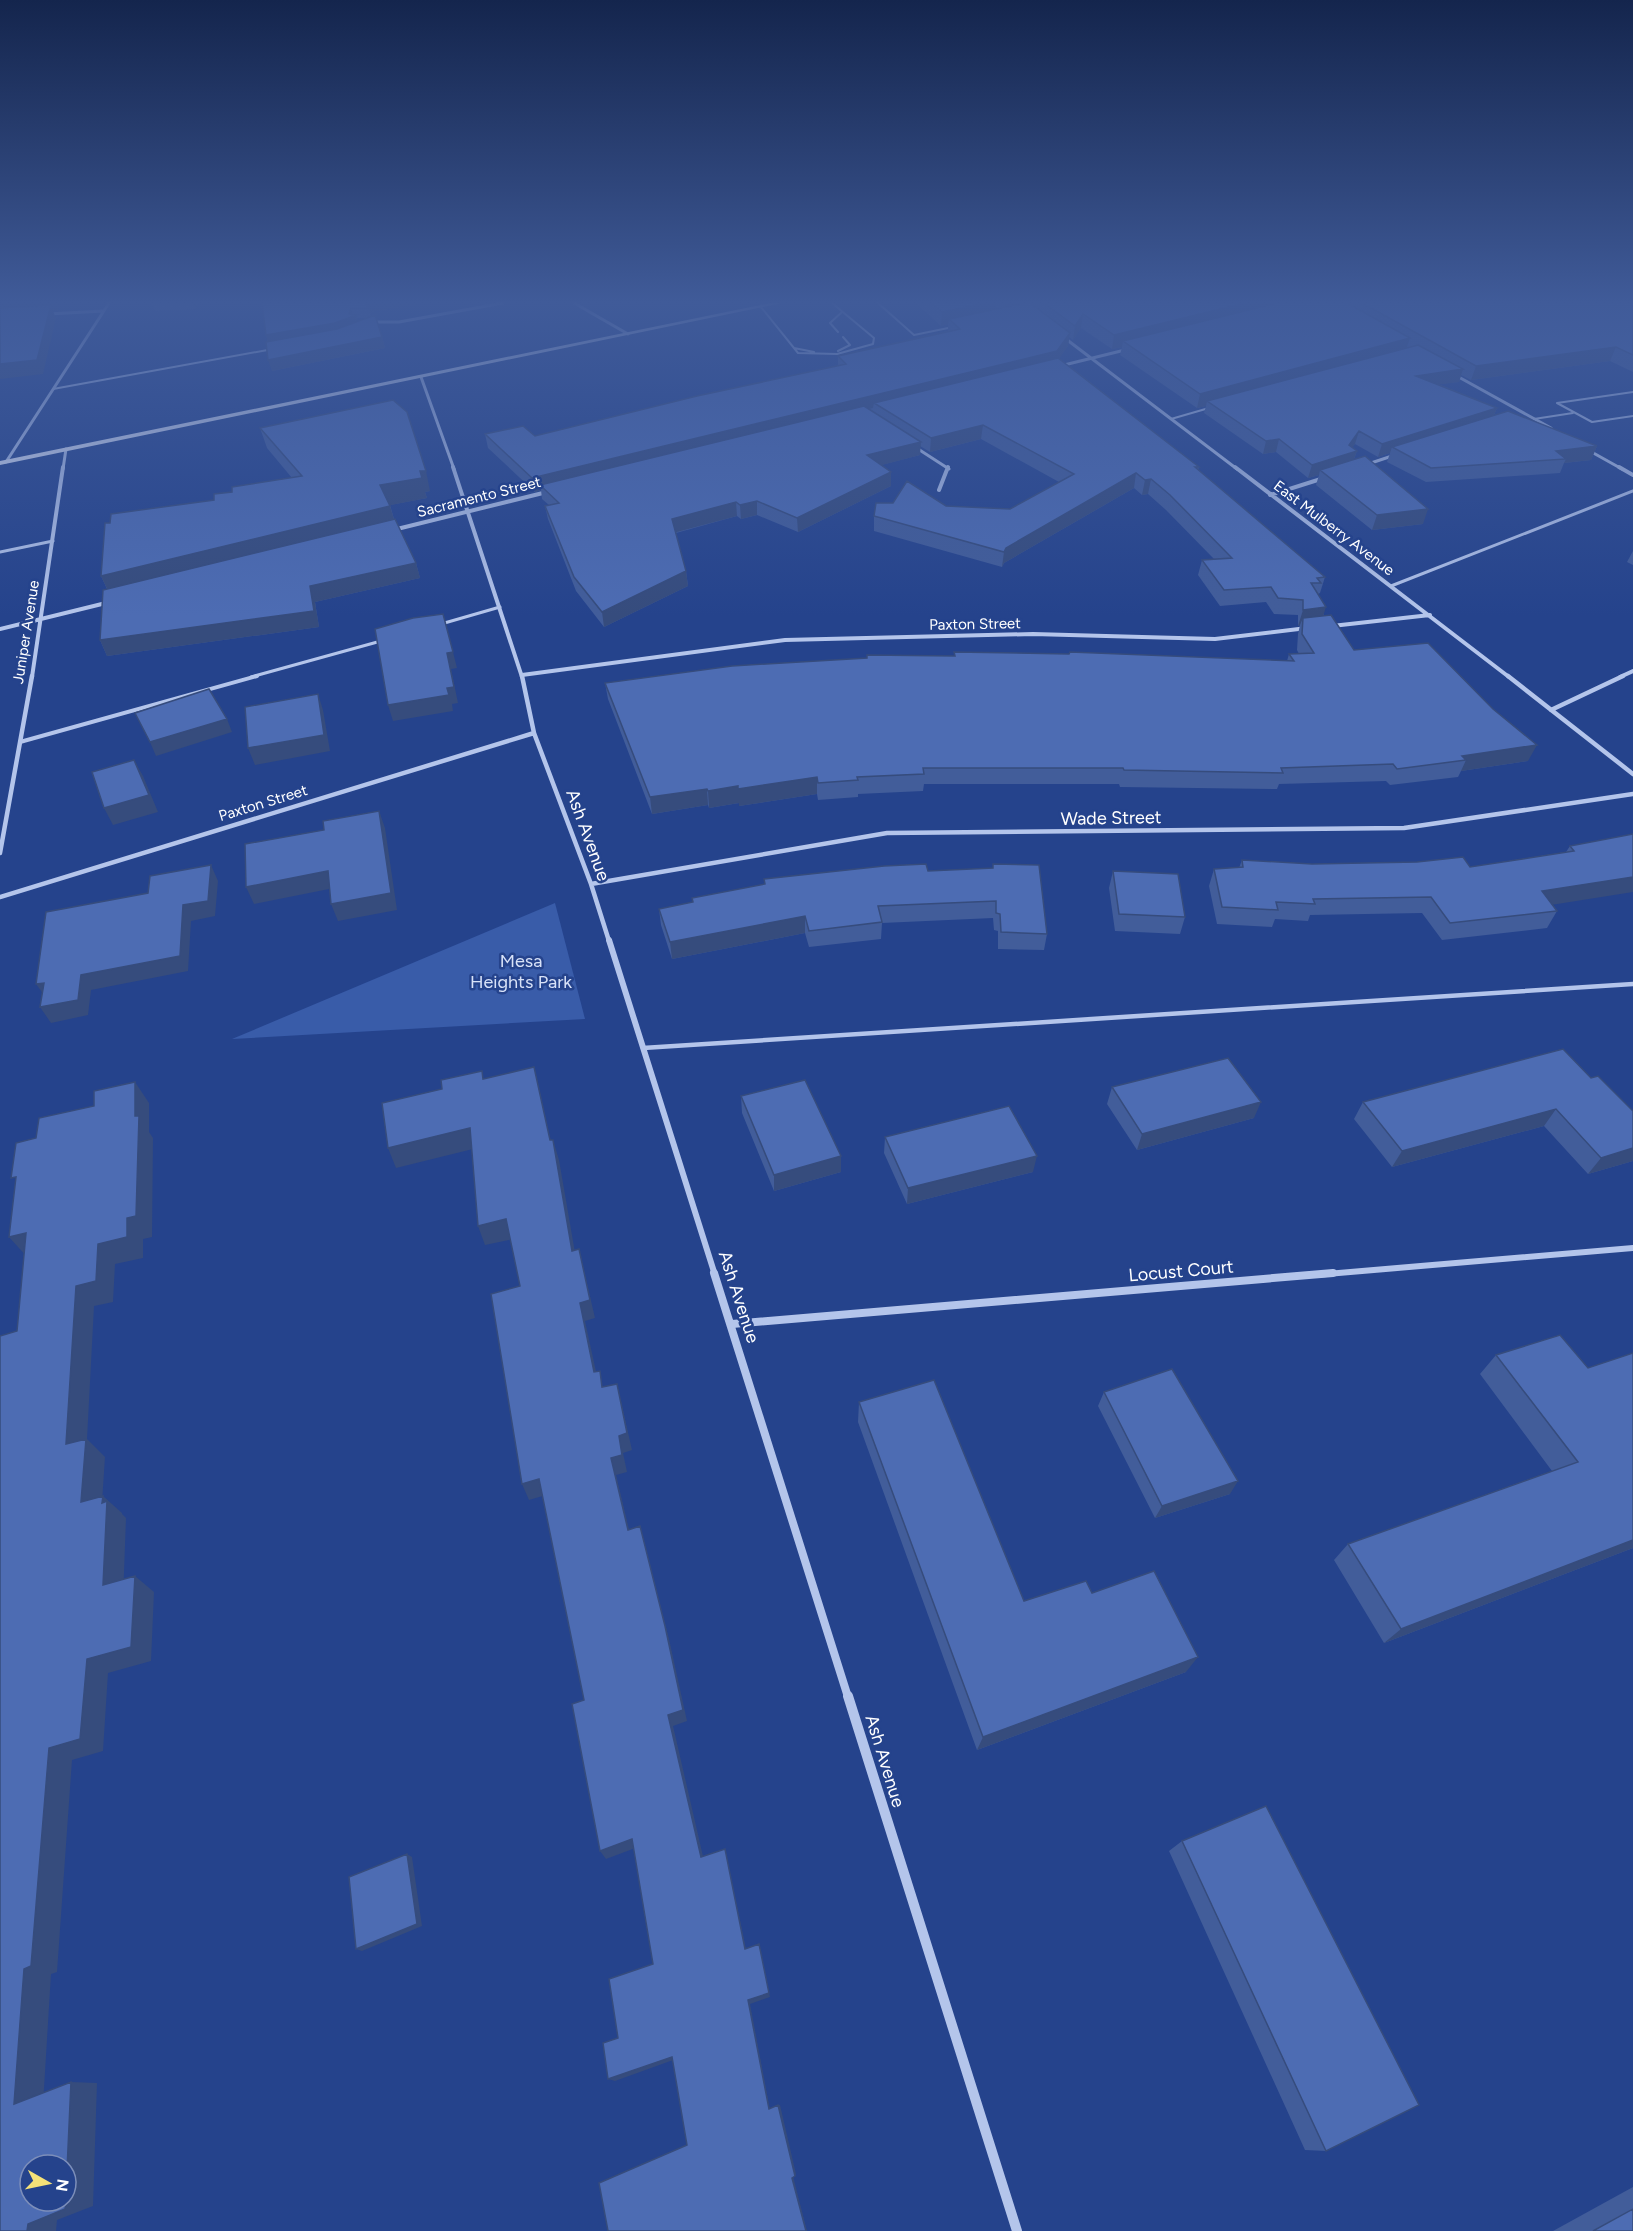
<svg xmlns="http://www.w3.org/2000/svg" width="1633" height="2231" font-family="Figtree,sans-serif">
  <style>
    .green { fill: #395ca9 }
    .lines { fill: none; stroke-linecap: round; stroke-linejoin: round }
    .lane-far3 { stroke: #b4c5eb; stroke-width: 2 }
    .lane-far2 { stroke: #b4c5eb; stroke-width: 3 }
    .lane-far1 { stroke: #b4c5eb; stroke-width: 4 }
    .lane { stroke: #b4c5eb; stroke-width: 4.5 }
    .street-far5 { stroke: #b4c5eb; stroke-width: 3 }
    .street-far4 { stroke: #b4c5eb; stroke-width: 4 }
    .street-far3 { stroke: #b4c5eb; stroke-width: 4.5 }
    .street-far2 { stroke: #b4c5eb; stroke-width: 6 }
    .street-far1 { stroke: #b4c5eb; stroke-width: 8 }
    .street { stroke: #b4c5eb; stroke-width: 10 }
    .secondary { fill: #dfe6f9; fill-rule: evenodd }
    .wall { fill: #425d9a; fill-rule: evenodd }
    .shaded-wall { fill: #364c7d }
    .building { fill: #4d6cb3; stroke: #364c7d; stroke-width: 1.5 }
    .labels { text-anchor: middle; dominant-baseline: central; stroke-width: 5; stroke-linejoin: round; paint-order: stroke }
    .far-street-label { font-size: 15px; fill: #fff; stroke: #25438c }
    .street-label { font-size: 18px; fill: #fff; stroke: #25438c }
    .park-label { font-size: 18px; fill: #d8e2f8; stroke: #25438c }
  </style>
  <rect width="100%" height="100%" fill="#25438c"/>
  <path class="green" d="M555 903 585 1019 232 1039Z"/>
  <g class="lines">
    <path class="lane-far3" d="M878 303 914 335 953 327
      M761 307 798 353 837 354 873 344 874 338 832 303
      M838 332 830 323 842 312
      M794 348 814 352
      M838 351 850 345 843 337
      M53 389 273 349
      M1633 392 1557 403 1592 422 1633 416
      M1171 419 1209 408
      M1534 419 1573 413"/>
    <path class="lane-far2" d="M0 552 53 541
      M1391 586 1633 491
      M441 624 500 607
      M251 677 381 641"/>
    <path class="lane-far1" d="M20 742 257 676"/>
    <path class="lane" d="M643 1048 1633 984"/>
    <path class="street-far5" d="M574 303 628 334
      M48 314 103 311
      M371 322H399L503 303
      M1062 336 1237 469
      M1060 366 1129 349
      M1455 375 1551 428
      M421 377 454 469
      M915 447 949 469
      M1588 450 1622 469
      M6 462 109 303
      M1365 465 1395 455
      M63 469 66 449"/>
    <path class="street-far4" d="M453 467 522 677
      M1235 467 1509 677
      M1619 467 1633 475
      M939 490 948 467
      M1270 495 1324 478
      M393 530 547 492
      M1332 626 1430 615
      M0 629 110 602
      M522 675 785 640 1033 634 1215 639 1307 628
      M32 677 63 467
      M1620 677 1633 671"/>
    <path class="street-far3" d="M522 676 534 733 591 884 609 941
      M1508 676 1633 774
      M1551 710 1623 676
      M0 853 32 676
      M591 884 887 833 1404 828 1633 794
      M0 897 534 733"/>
    <path class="street-far2" d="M609 940 715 1275
      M1315 1275 1633 1248"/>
    <path class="street-far1" d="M714 1273 848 1697
      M732 1324 1333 1273"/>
    <path class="street" d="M848 1696 1017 2231"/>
    <path class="secondary" d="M770 303H782L0 465V461Z"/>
  </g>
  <path class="wall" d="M152 303H197L195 309 155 311Z
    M262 303H425L370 312 371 316 382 337 385 348 272 371 268 342 266 335ZM356 318H366L357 322Z
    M916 303H1021V304L1031 303H1633V372L1610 361 1471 380 1461 375 1459 382 1438 384 1497 408 1494 415 1597 446 1591 460 1564 463 1560 473 1426 482 1387 462 1390 453 1378 457 1355 444 1352 447 1357 451 1354 459 1423 524 1372 530 1316 485 1319 475 1308 478 1276 452 1263 454 1204 413 1206 406 1197 408 1120 355 1122 347 1112 349 1081 328 1073 340 1069 337 1068 346 1059 358 1199 467 1198 470 1325 577 1320 593 1318 594 1324 616 1354 650 1528 761 1461 771 1458 777 1390 785 1386 781 1279 784 1277 789 1120 787 1119 784H924L923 791 858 794V797L818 800 817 794 739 806V803L709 808 708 805 652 814 608 699 605 683 954 656V652L1287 661 1289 654H1299L1297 650 1298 634 1300 625 1298 626V615L1274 614 1266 602 1220 606 1198 575 1202 560 1214 559 1166 510 1148 494 1142 495 1134 488 1004 563 1002 567 874 531V516L946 506 1010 509 1059 482 981 439 930 452 920 446V455L881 465 891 486 798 532 757 515 741 519 737 516 676 533 686 571 688 586 604 627 576 591 548 519 545 506 549 505 542 499 541 490 535 492 488 448 485 434 535 436 838 366V356L948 331V324L941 326Z
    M260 428 430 491 425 492 427 498 390 505 394 519 416 563 420 578 315 602 319 627 107 656 100 640 107 589 101 576 214 500 232 492 292 478 267 448Z
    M1633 551V565L1627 562Z
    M1633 834 1552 905 1557 911 1547 928 1442 940 1422 913 1310 915 1308 921 1275 919 1272 927 1217 924 1209 886 1214 869 1239 868 1242 860 1312 864 1470 867 1566 852 1570 846Z
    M993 864 1047 934 1044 950 998 949V931L994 930 993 918 882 923 881 939 809 947 805 933 672 959 661 925 659 909 692 903V898L764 885V879L993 868Z
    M1113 871 1185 917 1180 934 1115 931 1109 888Z
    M1563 1049 1633 1161 1588 1174 1544 1126 1392 1167 1354 1119 1363 1102Z
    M1112 1087 1254 1118 1137 1150 1107 1104Z
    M741 1096 841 1172 774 1191 742 1113Z
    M885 1137 1033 1172 907 1204 884 1153Z
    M1560 1335 1633 1548 1384 1643 1334 1560 1348 1544 1552 1471 1480 1374 1496 1355Z
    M1104 1392 1230 1494 1155 1518 1098 1406Z
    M859 1402 1024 1601 1092 1593 1186 1672 977 1750 858 1422Z
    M1182 1841 1326 2151 1305 2150 1169 1851Z
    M1633 2187V2231H1553Z"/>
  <path class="shaded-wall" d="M0 303H60L58 310 53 311 56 318 43 374 0 379V364L4 314Z
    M193 303H197L195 309Z
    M363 303H425L370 312 369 308Z
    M996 303 995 315 949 319 948 324 941 326 942 312 984 304Z
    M1005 303H1021L1020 309 1004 313Z
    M1245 303H1297L1123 341 1122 347 1112 349 1114 335Z
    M351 308 353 316 356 315 358 326 269 346 266 335 349 314Z
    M1083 314 1081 328 1073 340 1075 326Z
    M1070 333 1068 346 1055 364 874 403 873 408 544 489 540 485 541 490 535 492 532 478Z
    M382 337 385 348 272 371 268 360Z
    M1410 338 1405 352 1207 401 1206 406 1197 408 1200 394Z
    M1616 347 1610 361 1471 380 1476 366Z
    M1463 369 1459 382 1412 388 1416 376Z
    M1497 408 1492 420 1392 447 1390 453 1378 457 1382 444Z
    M983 425 981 439 930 452 931 438Z
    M1359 431 1355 444 1348 454 1357 451 1352 464 1320 470 1319 475 1308 478 1312 465 1349 445Z
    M1279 439 1276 452 1263 454 1266 441Z
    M921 442 920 455 867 469V455Z
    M1597 446 1591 460 1564 463 1566 459 1556 451Z
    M420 471H426L430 491 425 492 427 498 386 506 380 485Z
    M891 472V486L798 532 797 518Z
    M1136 473 1134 488 1004 563 1002 567 1004 552 1006 548Z
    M1151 479 1148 494 1142 495 1145 480Z
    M757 501V515L741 519 740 505Z
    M736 502 737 516 673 533 672 519Z
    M390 506 396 526 111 597 101 576Z
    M1428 509 1423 524 1372 530 1377 515Z
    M416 563 420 578 315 602 319 627 107 656 100 640 310 586Z
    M686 571 688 586 604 627 602 612Z
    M1326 607 1321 623 1303 618 1300 625 1298 626 1303 610Z
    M453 652 457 668 451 669 458 703 452 704 453 711 393 721 388 705 447 688V653Z
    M318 694 323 710 330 751 255 765 248 748Z
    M227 719 232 732 156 756 150 742Z
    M1537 745 1528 761 1461 771 1466 760 1462 756Z
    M134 760 143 776 158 812 113 825 104 808Z
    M817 777V794L739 806 738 789Z
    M738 786 739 803 709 808 708 791Z
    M707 789 708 805 652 814 650 797Z
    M379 811 385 828 397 910 338 921 331 904Z
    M211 865 218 881 215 916 191 921 188 971 91 990 88 1015 51 1023 40 1007 81 975 183 905Z
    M328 871 334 888 254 904 246 887Z
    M1633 877V892L1532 908 1542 891Z
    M805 916V933L672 959 670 942Z
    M44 983 47 999 36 984Z
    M534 1067 539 1088 555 1160 550 1140Z
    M135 1082 149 1103V1132L153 1138 152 1237 143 1239V1258L115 1264 113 1302 94 1306 87 1439 105 1457 101 1518 81 1502 66 1444 76 1286 98 1244 127 1218 135 1116Z
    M1261 1102 1254 1118 1137 1150 1142 1134Z
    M1556 1109 1544 1126 1392 1167 1402 1151Z
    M470 1128 477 1148 396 1168 388 1148Z
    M553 1140 559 1160 578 1270 572 1251Z
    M1633 1148V1161L1588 1174 1601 1158Z
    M841 1156V1172L774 1191V1175Z
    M1037 1156 1033 1172 907 1204 908 1188Z
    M506 1219 513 1239 485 1245 478 1226Z
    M26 1233 28 1258 9 1237Z
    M579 1249 595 1318 585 1321 600 1390 594 1372 580 1303Z
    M617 1384 632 1450 623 1453 627 1472 616 1475 633 1546 628 1530 611 1458 619 1436Z
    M539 1479 546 1495 529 1500 522 1484Z
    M1238 1481 1230 1494 1155 1518 1162 1506Z
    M103 1496 122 1513V1514L126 1518 123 1600 103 1585 102 1503Z
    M640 1526 669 1639 687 1721 673 1726 705 1865 701 1857 668 1715Z
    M1633 1540V1548L1384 1643 1401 1629Z
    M135 1576 154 1592 151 1661 108 1673 103 1751 72 1760 57 1972 51 1974 43 2105 14 2104 24 1969 49 1748 87 1659Z
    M1198 1657 1186 1672 977 1750 983 1737Z
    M632 1839 638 1847 606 1859 600 1851Z
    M725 1849 727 1858 747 1954 745 1949Z
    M407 1854 412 1857 422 1926 362 1951 356 1949Z
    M759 1944 770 1997 750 2004 770 2110 769 2109 748 2000Z
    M672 2057 676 2059 615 2081 608 2079Z
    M71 2082 97 2083 93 2206 57 2220 56 2231H27L28 2224Z
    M778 2105H780L796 2174 795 2176Z
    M793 2176 807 2231H806L792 2178Z"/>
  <path class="building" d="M262 303H364L369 308H351L349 314 356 315 335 323 266 335Z
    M932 303H985L942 312Z
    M1025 303H1030L1070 333 1057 351 532 478 485 434 523 426 535 436 697 396 846 364 838 356 960 329 949 319Z
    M1044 303H1245L1114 335 1083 314 1075 326Z
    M1277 303H1347L1410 338 1200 394 1123 341Z
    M1362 303H1633V355L1616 347 1476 366Z
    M51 305 37 360 0 364V308Z
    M375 315 382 337 268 360 266 342 337 329Z
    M1418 345 1463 369 1416 376 1497 408 1382 444 1359 431 1349 445 1357 451 1312 465 1279 439 1266 441 1207 401Z
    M1058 358 1199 467H1195L1325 577 1317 578 1321 583H1311L1326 607 1303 610V600L1278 598 1271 587 1224 590 1202 560 1232 558 1170 495 1151 479 1145 480 1136 473 1006 548 1004 552 874 516 876 503H893L907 481 946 506 1010 509 1074 474 983 425 931 438 874 403Z
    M393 400 407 412 426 471H420L422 478 380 485 390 506 101 576 105 523H110L111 514 214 500V494L232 492V487L302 476 260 428Z
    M864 406 921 442 867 455 891 472 797 518 757 501 740 505 736 502 672 519 686 571 602 612 574 577 545 506 559 503 540 485Z
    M1508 411 1597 446 1556 451 1566 459 1431 468 1392 447Z
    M1365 456 1428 509 1377 515 1320 470Z
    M395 519 416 563 310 586 314 611 100 640 103 590Z
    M443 614 453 652 447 653 454 687 447 688 449 695 388 705 375 629 413 618Z
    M1331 615 1354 650 1428 643 1493 709 1537 745 1462 756 1466 760 1397 769 1393 764 1281 768 1283 773 1124 770 1123 768H923L924 774 857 777 858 780 818 783 817 777 738 789V786L708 791 707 789 650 797 605 683 732 666 867 658V655L955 656 954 652 1069 654 1070 652 1294 661 1289 654 1314 653 1302 634 1303 618Z
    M209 689 227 719 150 742 135 713Z
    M318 694 324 735 248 748 245 707Z
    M134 760 149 795 104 808 92 772Z
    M379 811 391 893 331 904 328 871 246 887 245 844 324 830 323 821Z
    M1633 834V877L1542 891 1557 911 1450 923 1431 897 1313 899 1315 904 1276 902 1278 910 1222 907 1214 869 1243 867 1242 860 1312 864 1417 862 1463 857 1470 867 1574 851 1570 846Z
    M926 864 928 871 993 868V864L1039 865 1047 934 1001 932 1000 914 996 913V901L878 906 882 922 809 931 805 916 670 942 659 909 693 902 692 898 765 884 764 879 884 866Z
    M211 865 208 901 183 905 180 956 81 975 78 1000 40 1007 44 983 36 984 46 912 148 893 150 876Z
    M1113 871 1178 874 1185 917 1119 914Z
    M1563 1049 1591 1078 1598 1076 1633 1111V1148L1601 1158 1556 1109 1402 1151 1363 1102Z
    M1228 1058 1261 1102 1142 1134 1112 1087Z
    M534 1067 550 1140H553L572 1251 579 1249 590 1300 580 1303 594 1372 600 1371 602 1387 617 1384 627 1433 619 1436 622 1455 611 1458 628 1530 640 1526 665 1626 683 1710 668 1715 701 1857 725 1849 745 1949 759 1944 769 1993 748 2000 769 2109 778 2105 795 2176 792 2178 806 2231H608L599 2183 687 2145 672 2057 608 2079 603 2043 618 2038 609 1979 653 1964 632 1839 600 1851 572 1704 584 1700 539 1479 522 1484 491 1294 520 1286 506 1219 478 1226 470 1128 388 1148 382 1103 442 1089 441 1080 482 1071 483 1079Z
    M805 1080 841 1156 774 1175 741 1096Z
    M135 1082V1116H139L136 1216 127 1218V1237L98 1244 96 1281 76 1286 66 1444 86 1439 81 1502 103 1496 102 1503 107 1501 103 1585 135 1576 131 1647 87 1659 80 1739 49 1748 31 1966 24 1969 14 2104 71 2082 66 2192V2165H30V2201H66L65 2209 28 2224 27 2231H0V1336L17 1331 26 1233 9 1237 16 1177 11 1178 16 1143 36 1138 39 1118 94 1106V1091Z
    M1009 1106 1037 1156 908 1188 885 1137Z
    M1560 1335 1588 1368 1633 1353V1540L1401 1629 1348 1544 1578 1462 1496 1355Z
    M1172 1369 1238 1481 1162 1506 1104 1392Z
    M934 1380 1024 1601 1086 1581 1092 1593 1154 1571 1198 1657 983 1737 859 1402Z
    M1266 1806 1419 2105 1326 2151 1182 1841Z
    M407 1854 417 1924 356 1949 349 1877Z
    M1633 2209V2231H1593Z"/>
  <linearGradient id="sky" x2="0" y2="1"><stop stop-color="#14254d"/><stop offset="0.49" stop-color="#405b99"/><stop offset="1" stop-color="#405b99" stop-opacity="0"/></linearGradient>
  <rect width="1633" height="616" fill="url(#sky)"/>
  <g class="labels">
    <g class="far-street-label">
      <text transform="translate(479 497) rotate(-14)">Sacramento Street</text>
      <text transform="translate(1334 528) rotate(37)">East Mulberry Avenue</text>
      <text transform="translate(975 624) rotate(-1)">Paxton Street</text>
      <text transform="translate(26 632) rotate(-81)">Juniper Avenue</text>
      <text transform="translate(263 803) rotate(-17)">Paxton Street</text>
    </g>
    <g class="street-label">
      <text transform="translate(1111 818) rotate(-1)">Wade Street</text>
      <text transform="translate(588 835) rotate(70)">Ash Avenue</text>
      <text transform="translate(1181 1271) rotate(-5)">Locust Court</text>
      <text transform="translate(739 1297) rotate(72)">Ash Avenue</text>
      <text transform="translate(885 1761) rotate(73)">Ash Avenue</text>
    </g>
    <g class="park-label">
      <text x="521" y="961">Mesa<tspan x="521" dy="21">Heights Park</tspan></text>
    </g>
  </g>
  <g transform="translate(48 2183) rotate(99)"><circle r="28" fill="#25438c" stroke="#7c8eba" stroke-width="1.5"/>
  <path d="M0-4.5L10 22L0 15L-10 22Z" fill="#f5e278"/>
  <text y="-9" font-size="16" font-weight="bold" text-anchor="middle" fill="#ffffff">N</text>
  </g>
</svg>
